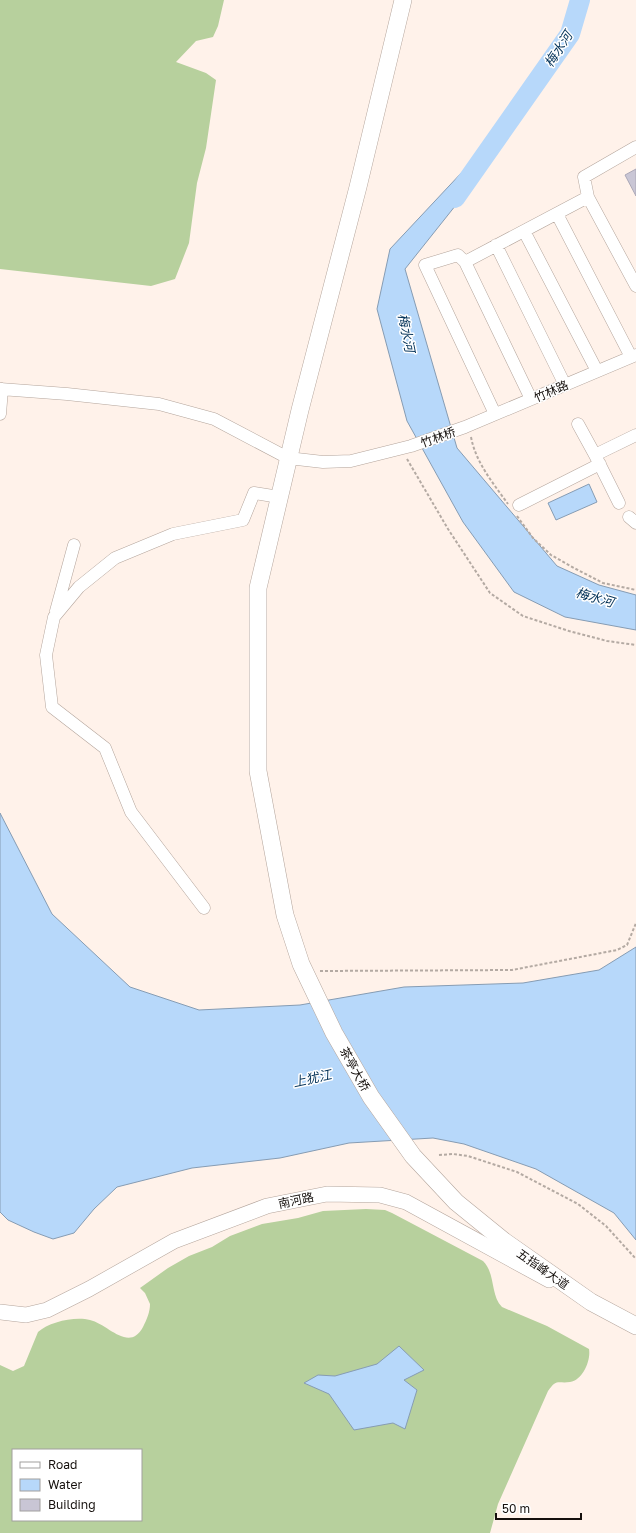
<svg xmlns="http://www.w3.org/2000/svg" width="636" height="1533" font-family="'Golos Text','Noto Sans SC',sans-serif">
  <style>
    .forest { fill: #b7d09d; fill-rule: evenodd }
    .water { fill: #b7d8fa; stroke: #869cb3 }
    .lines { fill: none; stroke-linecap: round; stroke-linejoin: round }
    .river { stroke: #b7d8fa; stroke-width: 20 }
    .building { fill: #c9c6d5; stroke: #aba8b7 }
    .minor-casing { stroke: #b4a59c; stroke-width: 13 }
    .tertiary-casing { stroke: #b4a59c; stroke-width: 16 }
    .secondary-casing { stroke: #b4a59c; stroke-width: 18 }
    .path { stroke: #b4aaa3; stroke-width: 2; stroke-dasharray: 3 2; stroke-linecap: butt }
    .minor { stroke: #fff; stroke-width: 12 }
    .tertiary { stroke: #fff; stroke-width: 15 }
    .secondary { stroke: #fff; stroke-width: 17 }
    .labels { text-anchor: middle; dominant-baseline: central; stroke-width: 3; stroke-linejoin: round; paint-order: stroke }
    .street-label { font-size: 12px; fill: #15100d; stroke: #fff }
    .water-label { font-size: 13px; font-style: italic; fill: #033258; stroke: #fff }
  </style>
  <rect width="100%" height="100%" fill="#fff2ea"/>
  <path class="forest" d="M0 0H224L218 26 213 37 196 41 176 62 206 73 216 80 206 148 197 183 189 243 175 279 151 286 0 269Z
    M366 1209 385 1210 392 1213 483 1261C496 1274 490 1295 502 1307L547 1326 589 1349C591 1360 583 1380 570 1382 558 1384 557 1378 548 1391L498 1504 490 1533H0V1365L13 1371 24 1366 38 1332C49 1322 75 1316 90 1320 108 1324 129 1353 143 1327 147 1319 150 1312 150 1304L145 1293 140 1288 168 1268 189 1256 212 1247 230 1236 262 1224 298 1218 323 1211ZM13 1450H141V1520H13Z"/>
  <path class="water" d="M464 170 475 181 405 269 457 448 557 566 599 585 636 595V630L565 617 514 592 463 522 407 421 377 309 390 249Z
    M589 484 597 502 556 520 548 503Z
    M0 813 52 914 130 987 199 1010 300 1005 404 987 523 983 599 970 636 947V1240L614 1213 536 1169 464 1144 433 1138 349 1143 280 1158 192 1168 117 1187 94 1209 74 1233 53 1239 34 1232 8 1220 0 1212Z
    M399 1346 424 1370 404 1380 417 1390 405 1429 393 1423 354 1430 329 1394 304 1383 318 1375 335 1376 377 1364Z"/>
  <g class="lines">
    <path class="river" d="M455 198 570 34 580 0"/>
  </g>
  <path class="building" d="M636 169V196L625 175Z"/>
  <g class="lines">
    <g class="minor-casing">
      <path id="minor" d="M588 197 636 286
        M557 214 631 357
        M524 231 597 371
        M496 245 565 385
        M465 262 531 399
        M0 389 67 394 159 404 214 419 288 458 323 462 351 461 411 446 465 427 636 355
        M0 414 2 389
        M495 414 425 265 458 255 465 262 588 197 584 177 636 147
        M578 424 595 455
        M619 503 595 455 636 435
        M519 505 600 464
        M629 517 636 523
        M56 611 74 545
        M204 908 131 812 105 748 52 707 46 655 54 617 79 587 115 558 173 534 243 520 254 493 279 497"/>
    </g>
    <g class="tertiary-casing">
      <path id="tertiary" d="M0 1312 26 1315 47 1310 89 1289 174 1241 267 1206 327 1194 380 1195 406 1202 549 1280"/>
    </g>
    <g class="secondary-casing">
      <path id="secondary" d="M403 0 358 187 300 410 258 588V771L285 915 301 964 334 1033 371 1097 413 1156 456 1202 504 1241 591 1302 636 1326"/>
    </g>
    <path class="path" d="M471 437C476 463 493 483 508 504
      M407 459 448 529 490 593 523 616 569 631 607 641 636 645
      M517 516 533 538 551 555 574 568 603 583 636 590
      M320 971 512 970 617 950 627 945 636 923
      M439 1155 453 1154 468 1156 517 1172 578 1204 606 1226 636 1259"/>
    <use href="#minor" class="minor"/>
    <use href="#tertiary" class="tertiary"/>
    <use href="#secondary" class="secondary"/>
  </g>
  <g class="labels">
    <g class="street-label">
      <text transform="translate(551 391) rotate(-23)">竹林路</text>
      <text transform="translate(438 437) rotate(-20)">竹林桥</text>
      <text transform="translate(355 1069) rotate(61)">茶亭大桥</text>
      <text transform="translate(296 1200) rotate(-12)">南河路</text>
      <text transform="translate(543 1269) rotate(35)">五指峰大道</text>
    </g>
    <g class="water-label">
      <text transform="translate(558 49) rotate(-57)">梅水河</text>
      <text transform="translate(407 333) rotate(79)">梅水河</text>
      <text transform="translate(595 597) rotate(16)">梅水河</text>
      <text transform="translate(312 1078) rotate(-12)">上犹江</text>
    </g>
  </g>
  <rect x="12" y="1449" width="130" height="72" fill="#ffffff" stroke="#a19f9e"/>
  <rect x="20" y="1462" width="20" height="6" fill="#ffffff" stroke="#a19f9e"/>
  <text x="48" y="1469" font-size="12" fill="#15100d">Road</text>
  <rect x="20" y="1479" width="20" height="12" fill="#b7d8fa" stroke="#a19f9e"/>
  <text x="48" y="1489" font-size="12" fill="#15100d">Water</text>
  <rect x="20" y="1499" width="20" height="12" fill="#c9c6d5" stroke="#a19f9e"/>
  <text x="48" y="1509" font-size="12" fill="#15100d">Building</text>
  <path d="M496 1513v6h85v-6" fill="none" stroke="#15100d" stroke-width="2"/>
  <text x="502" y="1513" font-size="12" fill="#15100d" stroke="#ffffff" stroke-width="3" paint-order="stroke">50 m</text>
</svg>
